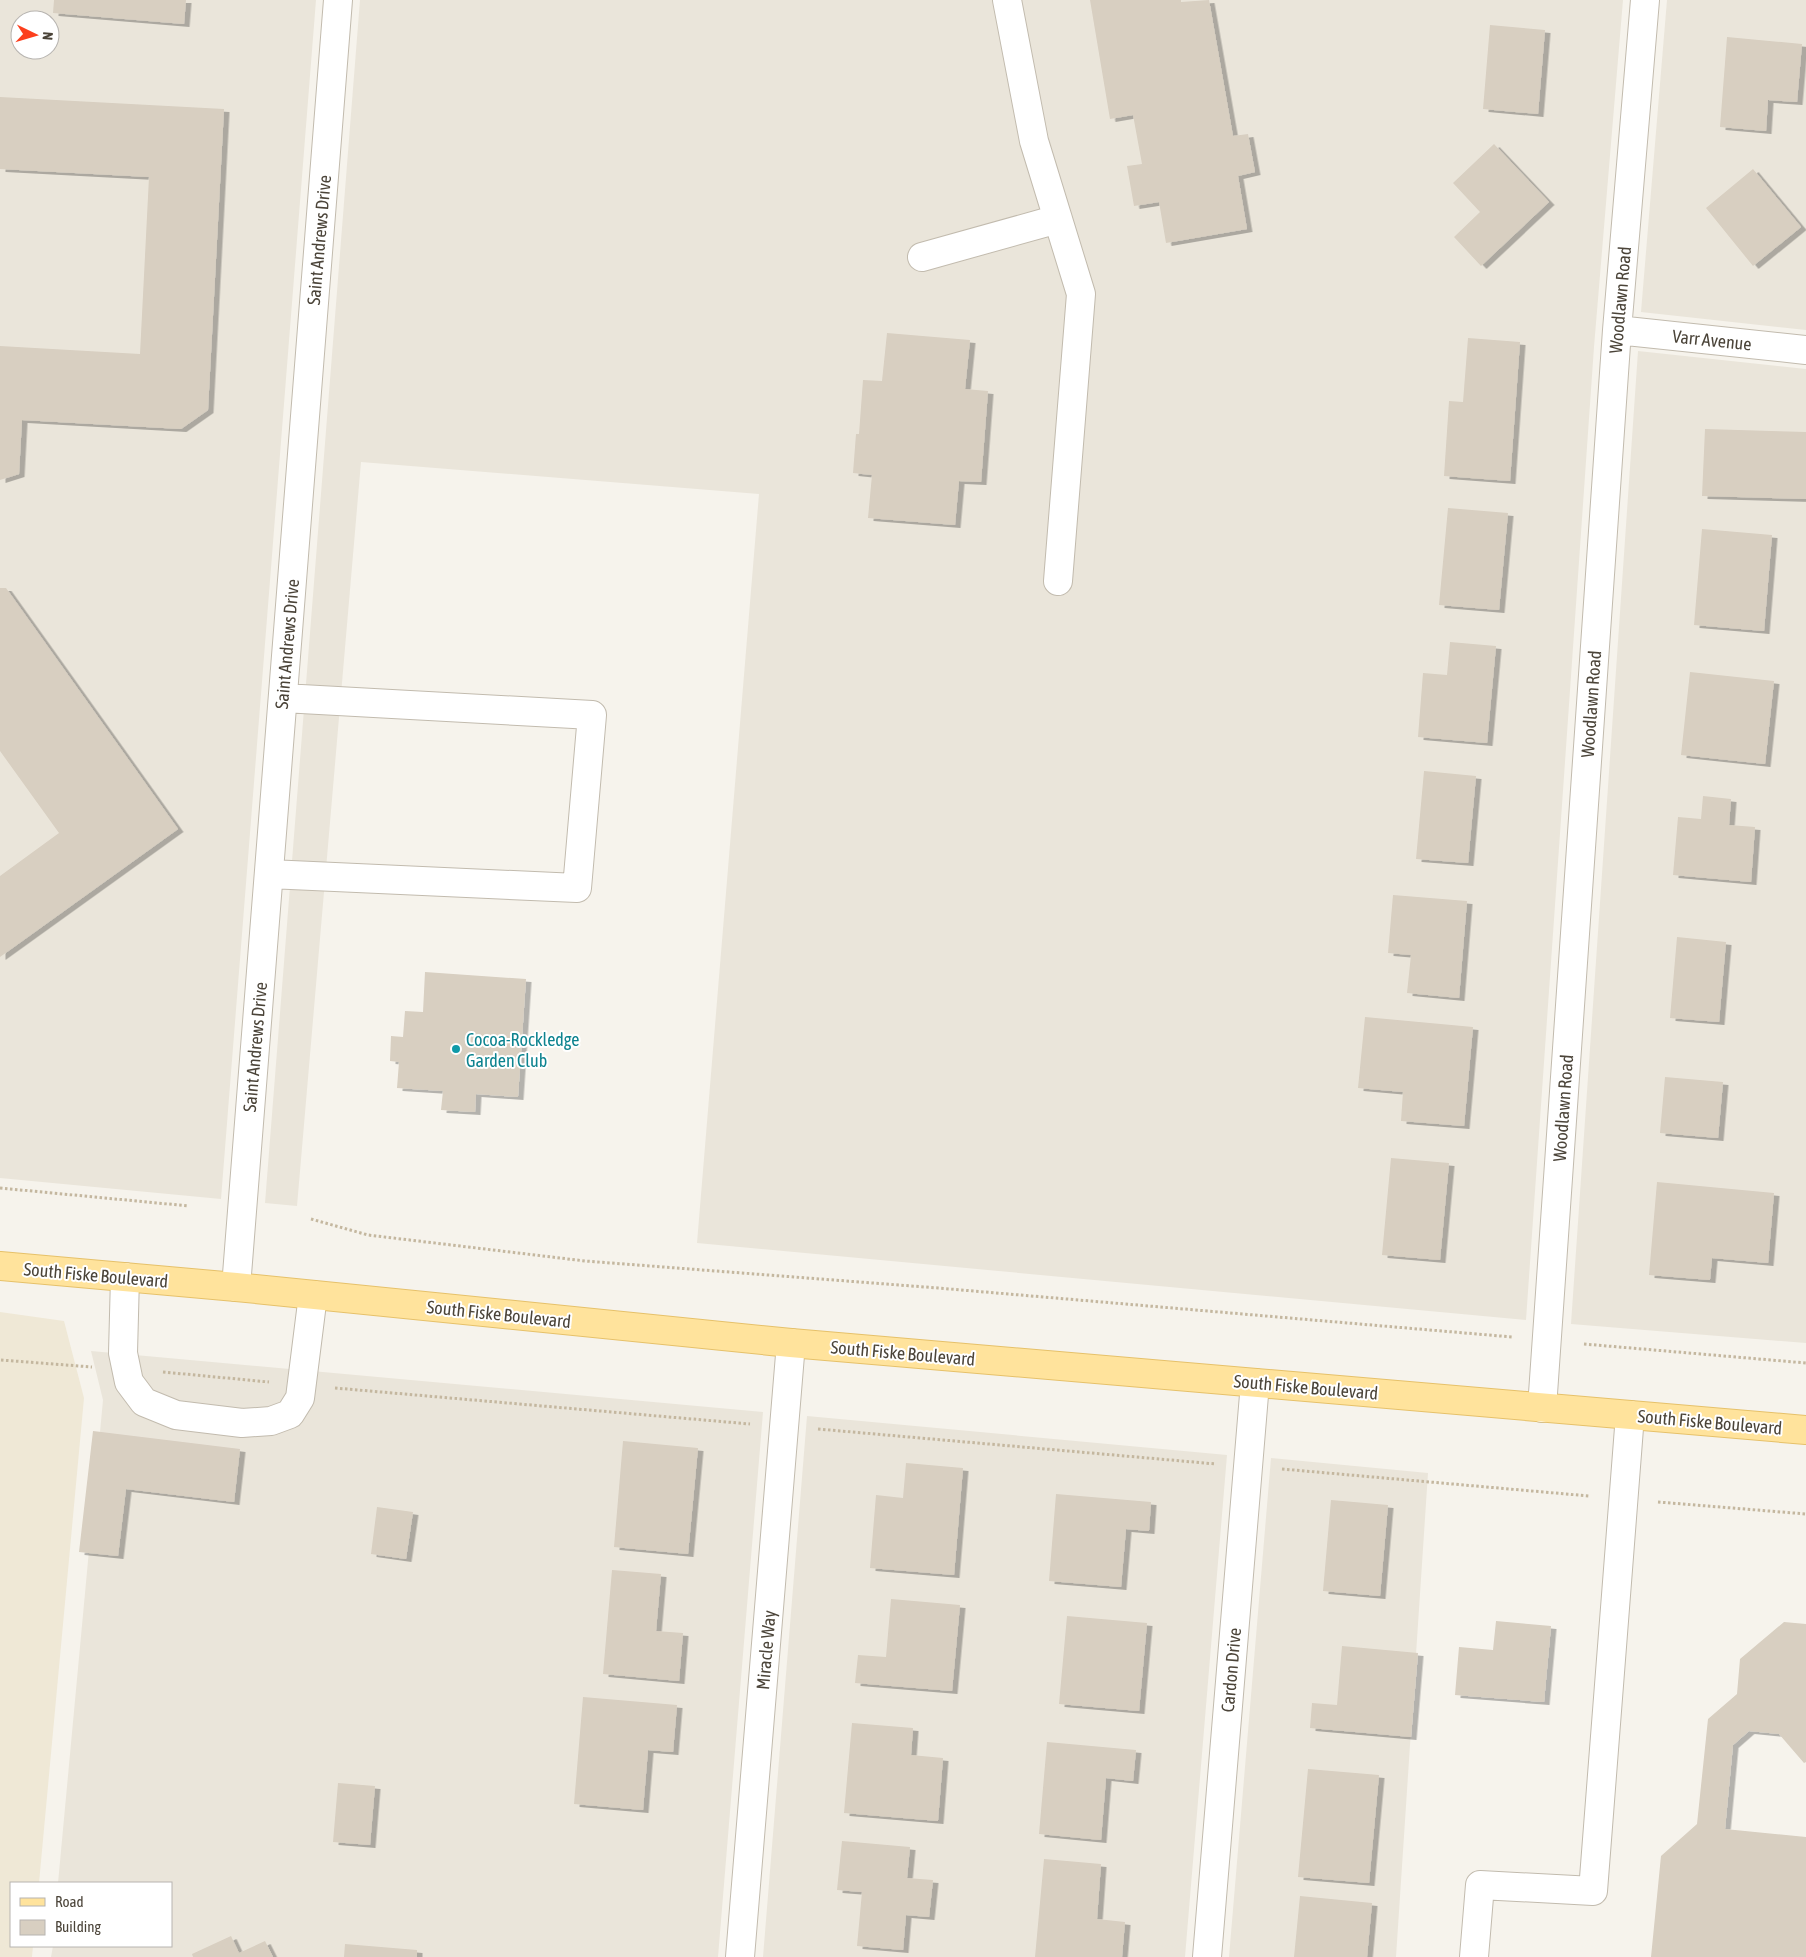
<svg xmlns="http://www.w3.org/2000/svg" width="1806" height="1957" font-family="'Asap Condensed',sans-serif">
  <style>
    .residential { fill: #eae5da; fill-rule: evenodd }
    .education { fill: #efe8d6 }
    .building { fill: #d8cfc1; filter: url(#shadow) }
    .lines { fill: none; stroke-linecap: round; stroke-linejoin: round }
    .minor-casing { stroke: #c2bbae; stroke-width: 30 }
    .major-casing { stroke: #e6c16a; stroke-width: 30 }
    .path { stroke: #c4b79f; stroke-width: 3; stroke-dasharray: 2.5 2.5; stroke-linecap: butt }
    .minor { stroke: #fff; stroke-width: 28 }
    .major { stroke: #ffe39c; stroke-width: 28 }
    .culture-dot { fill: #0f9aa8; stroke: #fff; stroke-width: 2 }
    .labels { text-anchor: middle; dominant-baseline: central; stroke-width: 4; stroke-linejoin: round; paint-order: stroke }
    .street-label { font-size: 18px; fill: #4b4439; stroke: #fff }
    .culture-label { font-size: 18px; fill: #0d838f; stroke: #fff; text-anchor: start }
  </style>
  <defs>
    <filter id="shadow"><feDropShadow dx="5.5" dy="3" stdDeviation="0" flood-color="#0004"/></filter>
  </defs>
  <rect width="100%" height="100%" fill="#f6f3ec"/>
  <path class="residential" d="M0 0H316L221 1199 0 1178ZM20 20H50V50H20Z
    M360 0H1623L1594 347 1526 1320 697 1243 759 494 361 462 297 1206 265 1203Z
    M1667 0H1806V330L1641 312Z
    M1638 351 1806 369V1343L1571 1324Z
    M91 1351 763 1412 718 1957H51L53 1946H171V1883H58L103 1400Z
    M807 1416 1227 1455 1185 1957H763Z
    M1271 1458 1428 1473 1396 1957H1229Z"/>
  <path class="education" d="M0 1312 64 1321 84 1398 39 1883H11V1946H33L32 1957H0Z"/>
  <path class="building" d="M54 0H186L184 24 53 13Z
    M1090 0H1181V2L1209 0 1233 136 1248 134 1255 172 1238 176 1247 229 1166 243 1159 202 1134 206 1127 166 1142 164 1133 115 1110 119Z
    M1490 25 1545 30 1538 114 1483 109Z
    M1727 37 1802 44 1797 102 1768 100 1766 131 1720 127Z
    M0 97 224 109 208 410 181 429 22 420 19 474 0 480V346L140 354 149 177 0 169Z
    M1494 144 1549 202 1481 266 1454 237 1480 212 1453 183Z
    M1753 169 1801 227 1753 266 1706 208Z
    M887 333 970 340 965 389 988 391 981 482 959 481 955 525 868 518 872 475 853 473 856 434H859L863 380 882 381Z
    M1468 338 1520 342 1510 481 1444 476 1449 401 1463 402Z
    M1705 429 1806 432V499L1702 496Z
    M1448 508 1508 513 1499 610 1439 605Z
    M1702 529 1772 535 1764 631 1694 625Z
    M0 588H6L178 829 0 957V876L59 833 0 751Z
    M1450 642 1496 646 1487 743 1418 737 1423 673 1447 675Z
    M1690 672 1774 681 1765 764 1681 755Z
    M1424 771 1476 776 1468 863 1416 859Z
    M1703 796 1731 799 1729 825 1755 827 1751 882 1673 875 1678 817 1701 819Z
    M1393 895 1467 901 1459 998 1407 993 1411 955 1388 953Z
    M1677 937 1726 942 1719 1022 1670 1018Z
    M425 972 526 979 518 1097 476 1094 475 1112 441 1110 443 1091 397 1088 399 1062 390 1061 391 1036 403 1037 405 1011 423 1012Z
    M1365 1017 1473 1027 1464 1126 1401 1121 1403 1092 1358 1088Z
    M1665 1077 1723 1082 1718 1138 1660 1133Z
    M1391 1158 1449 1163 1440 1260 1382 1255Z
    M1657 1182 1774 1193 1768 1263 1712 1258 1710 1280 1649 1275Z
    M93 1431 240 1449 234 1502 126 1489 118 1556 79 1552Z
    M623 1441 698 1448 688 1554 614 1547Z
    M906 1463 963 1468 954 1575 870 1568 876 1495 903 1498Z
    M1056 1494 1151 1502 1149 1531 1126 1529 1121 1587 1049 1581Z
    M1331 1500 1388 1505 1380 1596 1323 1591Z
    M377 1507 413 1512 406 1559 371 1554Z
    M612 1570 661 1574 656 1631 683 1633 679 1681 603 1674Z
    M891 1599 960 1605 952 1691 855 1683 858 1655 886 1657Z
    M1067 1616 1147 1623 1139 1711 1059 1704Z
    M1496 1621 1551 1626 1544 1702 1455 1695 1459 1647 1493 1650Z
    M1784 1622 1806 1624V1762L1804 1763 1779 1734 1749 1731 1733 1745 1725 1829 1806 1837V1957H1651L1661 1856 1697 1824 1708 1719 1737 1694 1740 1659Z
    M1342 1646 1418 1653 1411 1737 1310 1728 1312 1703 1337 1705Z
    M583 1697 677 1705 673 1752 648 1750 643 1810 574 1804Z
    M852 1723 913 1728 911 1755 943 1758 938 1821 844 1813Z
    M1047 1742 1136 1750 1133 1781 1106 1778 1101 1840 1039 1834Z
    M1308 1769 1379 1775 1369 1883 1298 1877Z
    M338 1783 375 1786 370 1845 333 1842Z
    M842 1841 910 1847 907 1878 933 1880 929 1917 906 1915 903 1950 857 1946 862 1892 837 1890Z
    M1044 1859 1101 1864 1097 1919 1125 1922 1122 1957H1035Z
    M1300 1896 1372 1903 1367 1957H1294Z
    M231 1936 239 1953 265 1941 273 1957H193L192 1954Z
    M345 1944 417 1950V1957H344Z"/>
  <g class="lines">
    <g class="minor-casing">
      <path id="minor" d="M1007 0 1034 141 1081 294 1058 581
        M922 257 1058 219
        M1617 330 1806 350
        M269 874 577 888 592 715 283 698
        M125 1277 123 1353 129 1382 144 1402 176 1415 242 1423 271 1421 290 1414 300 1398 313 1295
        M236 1287 338 0
        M1542 1408 1617 330 1645 0
        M740 1957 791 1343
        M1207 1957 1255 1383
        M1474 1957 1480 1885 1593 1891 1630 1415"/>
    </g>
    <g class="major-casing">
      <path id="major" d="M0 1266 236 1287 791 1343 1806 1430"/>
    </g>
    <path class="path" d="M0 1188 189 1206
      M311 1219 368 1235 585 1261 938 1288 1512 1337
      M1584 1344 1806 1363
      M1 1360 92 1367
      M163 1372 269 1382
      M335 1388 750 1424
      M818 1429 1216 1464
      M1282 1469 1589 1496
      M1658 1502 1806 1514"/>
    <use href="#minor" class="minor"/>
    <use href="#major" class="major"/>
  </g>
  <circle class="culture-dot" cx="456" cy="1049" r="5"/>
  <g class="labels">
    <g class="street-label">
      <text transform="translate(319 240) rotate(-85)">Saint Andrews Drive</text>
      <text transform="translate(1620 300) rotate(-85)">Woodlawn Road</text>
      <text transform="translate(1712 340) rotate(6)">Varr Avenue</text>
      <text transform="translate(287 644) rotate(-85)">Saint Andrews Drive</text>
      <text transform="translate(1591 704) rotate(-86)">Woodlawn Road</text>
      <text transform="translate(255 1047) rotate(-85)">Saint Andrews Drive</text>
      <text transform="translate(1563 1108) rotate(-86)">Woodlawn Road</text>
      <text transform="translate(96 1275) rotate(5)">South Fiske Boulevard</text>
      <text transform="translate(499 1314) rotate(6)">South Fiske Boulevard</text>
      <text transform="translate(903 1353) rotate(5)">South Fiske Boulevard</text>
      <text transform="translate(1306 1387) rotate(5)">South Fiske Boulevard</text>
      <text transform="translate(1710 1422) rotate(5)">South Fiske Boulevard</text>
      <text transform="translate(766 1650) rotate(-85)">Miracle Way</text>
      <text transform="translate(1231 1670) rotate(-85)">Cardon Drive</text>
    </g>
    <g class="culture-label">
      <text x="466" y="1039">Cocoa-Rockledge<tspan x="466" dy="21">Garden Club</tspan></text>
    </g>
  </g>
  <rect x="10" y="1882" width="162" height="65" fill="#ffffff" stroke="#b7b4b0"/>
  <rect x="20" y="1898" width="25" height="8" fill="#ffe39c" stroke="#b7b4b0"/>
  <text x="55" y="1907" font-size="15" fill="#4b4439">Road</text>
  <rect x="20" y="1920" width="25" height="15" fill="#d8cfc1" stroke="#b7b4b0"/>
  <text x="55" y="1932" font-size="15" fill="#4b4439">Building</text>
  <g transform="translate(35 35) rotate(95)"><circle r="24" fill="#ffffff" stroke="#b7b4b0"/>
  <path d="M0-4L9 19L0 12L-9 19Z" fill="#fc3f1d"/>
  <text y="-8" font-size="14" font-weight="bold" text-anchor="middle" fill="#4b4439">N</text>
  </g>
</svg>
